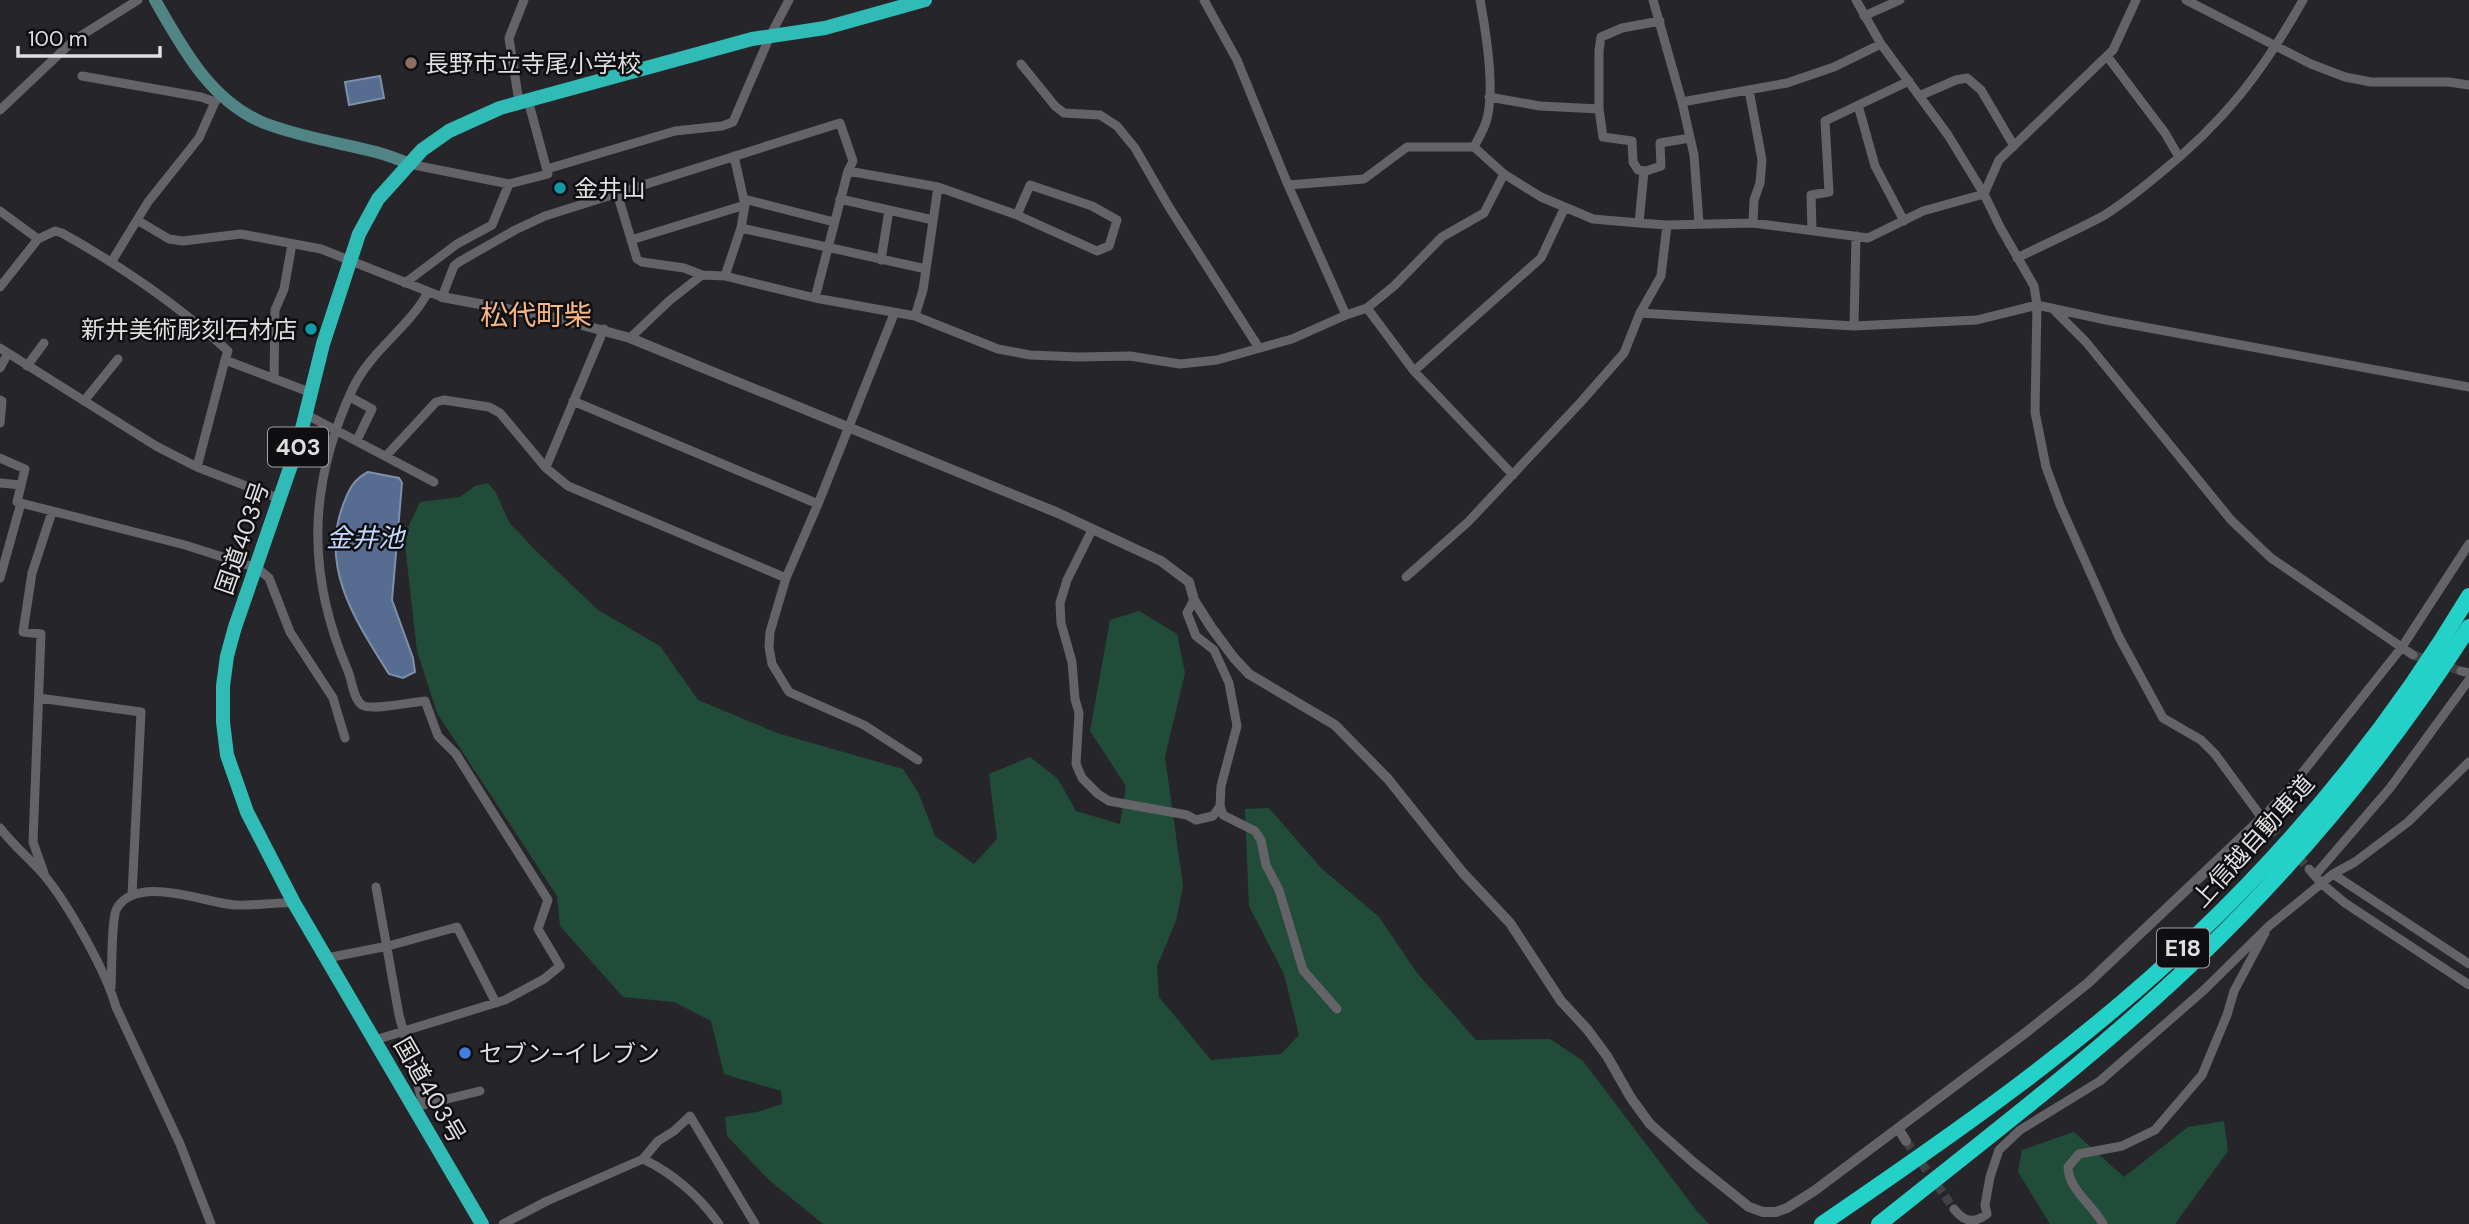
<svg xmlns="http://www.w3.org/2000/svg" width="2469" height="1224" font-family="'DM Sans','Noto Sans JP',sans-serif">
  <style>
    .green { fill: #224c3a }
    .water { fill: #566d91; stroke: #7f8fa9; stroke-width: 2 }
    .lines { fill: none; stroke-linecap: round; stroke-linejoin: round }
    .minor-tunnel { stroke: #424245; stroke-width: 9; stroke-dasharray: 9 4.5; stroke-linecap: butt }
    .minor { stroke: #636368; stroke-width: 9 }
    .tertiary { stroke: #636368; stroke-width: 10 }
    .secondary { stroke: #508485; stroke-width: 12 }
    .trunk { stroke: #30bbb6; stroke-width: 14 }
    .motorway { stroke: #23d1c9; stroke-width: 16 }
    .education-dot { fill: #8d6e63; stroke: #0f0f11; stroke-width: 2.5 }
    .culture-dot { fill: #0f9aa8; stroke: #0f0f11; stroke-width: 2.5 }
    .shop-dot { fill: #3f7fe0; stroke: #0f0f11; stroke-width: 2.5 }
    .labels { text-anchor: middle; dominant-baseline: central; stroke-width: 5; stroke-linejoin: round; paint-order: stroke }
    .shield { fill: #0f0f11; stroke: #a1a1a3; stroke-width: 2 }
    .shield-label { font-size: 23px; font-weight: bold; fill: #dfdfe1 }
    .poi-label { font-size: 24px; fill: #dfdfe1; stroke: #0f0f11; text-anchor: start }
    .street-label { font-size: 24px; fill: #dfdfe1; stroke: #0f0f11 }
    .water-label { font-size: 26px; font-style: italic; fill: #c2d9fd; stroke: #0f0f11 }
    .quarter-label { font-size: 28px; fill: #f7b584; stroke: #0f0f11 }
  </style>
  <rect width="100%" height="100%" fill="#26262a"/>
  <path class="green" d="M488 483 496 493 509 522 533 548 598 610 660 646 698 700 777 733 903 769 918 792 935 836 974 864 997 839 989 774 1030 757 1058 779 1076 811 1120 824 1126 786 1090 731 1110 620 1139 611 1177 634 1185 673 1165 757 1183 886 1176 921 1157 966 1159 997 1211 1060 1281 1054 1299 1035 1284 974 1249 906 1245 809 1269 808 1321 868 1379 917 1417 973 1476 1040 1550 1039 1583 1061 1696 1210 1709 1224H823L769 1180 727 1136 725 1117 757 1112 782 1104 781 1091 724 1074 711 1021 674 1002 623 997 560 926 557 896 437 713 417 651 404 536 420 502 460 497 475 486Z
    M2224 1121 2228 1151 2175 1224H2050L2018 1172 2022 1150 2074 1132 2124 1177 2188 1127Z"/>
  <path class="water" d="M380 76 384 98 349 105 345 82Z
    M368 472 399 478 402 483 392 600 413 658 415 672 403 678 389 674C357 623 319 568 343 505 349 489 353 480 368 472Z"/>
  <g class="lines">
    <path class="minor-tunnel" d="M2413 655 2461 671
      M2262 818 2309 869
      M1906 1141 1954 1209"/>
    <path class="minor" d="M1204 0 1237 60 1288 185 1346 315
      M1480 0C1486 32 1496 91 1486 122 1483 131 1478 139 1474 147L1504 174 1541 197 1593 219 1639 223 1667 225 1753 223 1868 238 1923 211 1984 194 1999 160 2113 50 2136 0
      M1653 0 1682 102 1694 155 1699 223
      M1856 0 1881 44 1948 135 1984 194 2000 227 2034 286 2037 305 2035 412 2046 467 2060 505 2119 637 2163 718 2201 740 2215 754 2262 818 2291 787 2402 647 2469 544
      M2186 0 2311 64 2345 77 2371 82H2449L2469 85
      M1864 16 1900 0
      M2107 56 2165 133 2179 157
      M1021 64 1055 106 1064 113 1100 115 1117 126 1135 148 1169 207 1259 348
      M82 76 201 97 215 102
      M1749 90 1762 160 1760 183 1754 200 1753 223
      M1919 96 1956 80 1967 78 1981 90 2014 146
      M1489 97 1540 106 1599 109V51L1601 37 1622 28 1660 21
      M519 102 509 38 524 0
      M1682 102 1787 83 1834 67 1881 44
      M1858 105 1875 166 1904 221
      M1599 109 1603 137 1632 141 1633 162 1638 170 1646 171 1661 166 1660 143 1690 138
      M0 110 74 40 138 0
      M409 164 509 184 548 174 528 100
      M547 169 675 131 722 126 733 122 770 36 789 0
      M848 171 938 187
      M1288 185 1364 179 1407 147H1474
      M617 193 637 259 642 262 684 268 702 275 725 276 815 298 915 316 998 349 1030 355 1078 357 1130 356 1180 364 1217 360 1292 339 1346 315 1367 308 1394 286 1442 237 1484 213 1504 174
      M744 199 834 222
      M840 199 933 220
      M0 211 38 239 55 231 62 233C121 266 178 305 228 351L225 360 312 393
      M137 220 169 239 183 241 241 234 321 249 442 297 454 266 459 262 515 230 545 216 840 123 853 161 848 171 815 298
      M1639 223 1644 171
      M741 228 926 269
      M1812 230 1811 195 1829 192 1825 121 1909 81
      M631 240 745 205
      M2017 258C2045 244 2075 231 2103 216 2123 204 2141 189 2158 175 2224 122 2262 73 2303 0
      M881 260 889 210
      M112 261 148 202 199 138 215 102 221 94
      M725 276 741 228 745 205 734 156
      M405 283 457 244 492 225 509 184
      M0 287 38 239
      M1367 308 1414 371 1513 475
      M2054 310 2086 342 2231 520 2271 558 2413 655
      M1640 313 1854 326 1977 320 2037 305 2106 320 2469 387
      M894 314 818 504 786 578 770 632 769 647 772 664 789 692 864 725 918 760
      M915 316 923 290 938 187 1017 215 1097 251 1109 246 1117 220 1092 206 1030 185 1017 215
      M1854 326 1856 236
      M630 338 669 301 702 275
      M0 348 156 446 197 467 280 499
      M27 366 44 343
      M0 368 8 353
      M1414 371 1541 258 1565 207
      M274 379 275 310 284 289 292 244
      M350 397 372 409 357 440
      M0 400 2 401 0 423
      M84 401 118 359
      M573 401 818 504
      M307 415 434 482
      M386 456 436 402 444 400 489 407 500 413 546 468 568 486 786 578
      M0 458 25 469 17 502 185 545 257 568 269 578 290 632 333 698 345 738
      M197 467 225 360
      M546 467 604 329
      M0 483 21 485
      M1092 530 1067 580 1060 603 1061 623 1072 662 1075 699 1079 713 1076 764 1082 778 1098 794 1109 801 1187 815 1196 820 1213 816 1220 806
      M1406 577 1468 522 1580 403 1624 353 1640 313 1661 276 1667 225
      M0 578 21 503
      M1194 600 1187 613 1196 636 1214 650 1229 683 1237 726 1221 786 1220 806 1223 815 1255 831 1261 840 1266 865 1279 890 1303 970 1337 1009
      M2461 671 2469 673
      M39 698 141 712 132 895
      M0 828C13 845 30 859 44 875 68 904 106 971 116 1007L180 1144 211 1224
      M2309 869 2322 884 2345 903 2469 985
      M44 873 33 842 41 634 23 632 32 573 52 512
      M2316 874 2390 788 2469 680
      M2333 874 2469 964
      M376 887 399 1015 423 1104
      M327 958 388 946 457 927 496 1003
      M111 988C112 972 111 918 117 908 138 874 205 903 235 905 255 906 274 902 294 903
      M375 1040 505 1000 544 979 560 966 538 929 548 900 456 754 438 736 425 701C413 702 370 711 362 705 353 699 352 680 348 671 306 574 308 484 353 388 372 349 409 328 428 292
      M419 1106 480 1091
      M643 1159C674 1174 699 1196 719 1224
      M1954 1209C1964 1222 1974 1224 1987 1214L1985 1205 1990 1177 1999 1150 2020 1130 2100 1081 2204 990 2269 926 2333 874 2355 862 2408 822 2469 762
      M503 1224 547 1201 643 1159 658 1141 674 1131 690 1116 755 1224
      M2103 1224C2092 1204 2068 1189 2068 1167L2079 1154 2122 1146 2155 1130 2202 1075 2227 1015 2234 991 2265 933"/>
    <path class="tertiary" d="M442 297 560 319 630 338 1058 513 1161 561 1189 582 1194 600 1211 627 1234 658 1249 674 1335 725 1388 779 1463 873 1510 923 1561 1001 1587 1029 1607 1056 1631 1098 1650 1124 1694 1163 1749 1207 1763 1212H1776L1787 1208 1814 1191 2024 1034 2088 983 2262 818
      M1898 1128 1906 1141"/>
    <path class="secondary" d="M155 0C182 47 210 101 264 123 280 129 298 134 315 138 347 146 379 150 409 164"/>
    <path class="trunk" d="M482 1224 294 903 247 812 227 755 223 722V686L227 656 235 627 298 445 323 344 359 234 378 199 422 150 449 131 500 108 752 39 825 28 925 0"/>
    <path class="motorway" d="M1822 1224C1951 1136 2081 1046 2195 937 2300 837 2394 721 2469 596
      M1879 1224C1989 1136 2103 1050 2204 952 2305 854 2394 745 2469 627"/>
  </g>
  <circle class="education-dot" cx="411" cy="63" r="7"/>
  <g class="culture-dot">
    <circle cx="560" cy="188" r="7"/>
    <circle cx="311" cy="329" r="7"/>
  </g>
  <circle class="shop-dot" cx="465" cy="1053" r="7"/>
  <g class="labels">
    <g class="shield">
      <rect x="268" y="427.5" width="60" height="39" rx="5"/>
      <rect x="2157" y="928.5" width="52" height="39" rx="5"/>
    </g>
    <g class="shield-label">
      <text x="298" y="447">403</text>
      <text x="2183" y="948">E18</text>
    </g>
    <g class="poi-label">
      <text x="425" y="63">長野市立寺尾小学校</text>
      <text x="574" y="188">金井山</text>
      <text x="297" y="329" text-anchor="end">新井美術彫刻石材店</text>
      <text x="479" y="1053">セブン-イレブン</text>
    </g>
    <g class="street-label">
      <text transform="translate(242 538) rotate(-71)">国道403号</text>
      <text transform="translate(2253 841) rotate(-48)">上信越自動車道</text>
      <text transform="translate(430 1090) rotate(60)">国道403号</text>
    </g>
    <g class="water-label">
      <text x="365" y="538">金井池</text>
    </g>
    <g class="quarter-label">
      <text x="536" y="315">松代町柴</text>
    </g>
  </g>
  <path d="M18 46v10h142v-10" fill="none" stroke="#dfdfe1" stroke-width="3.5"/>
  <text x="28" y="46" font-size="21" fill="#dfdfe1" stroke="#0f0f11" stroke-width="5" paint-order="stroke">100 m</text>
</svg>
